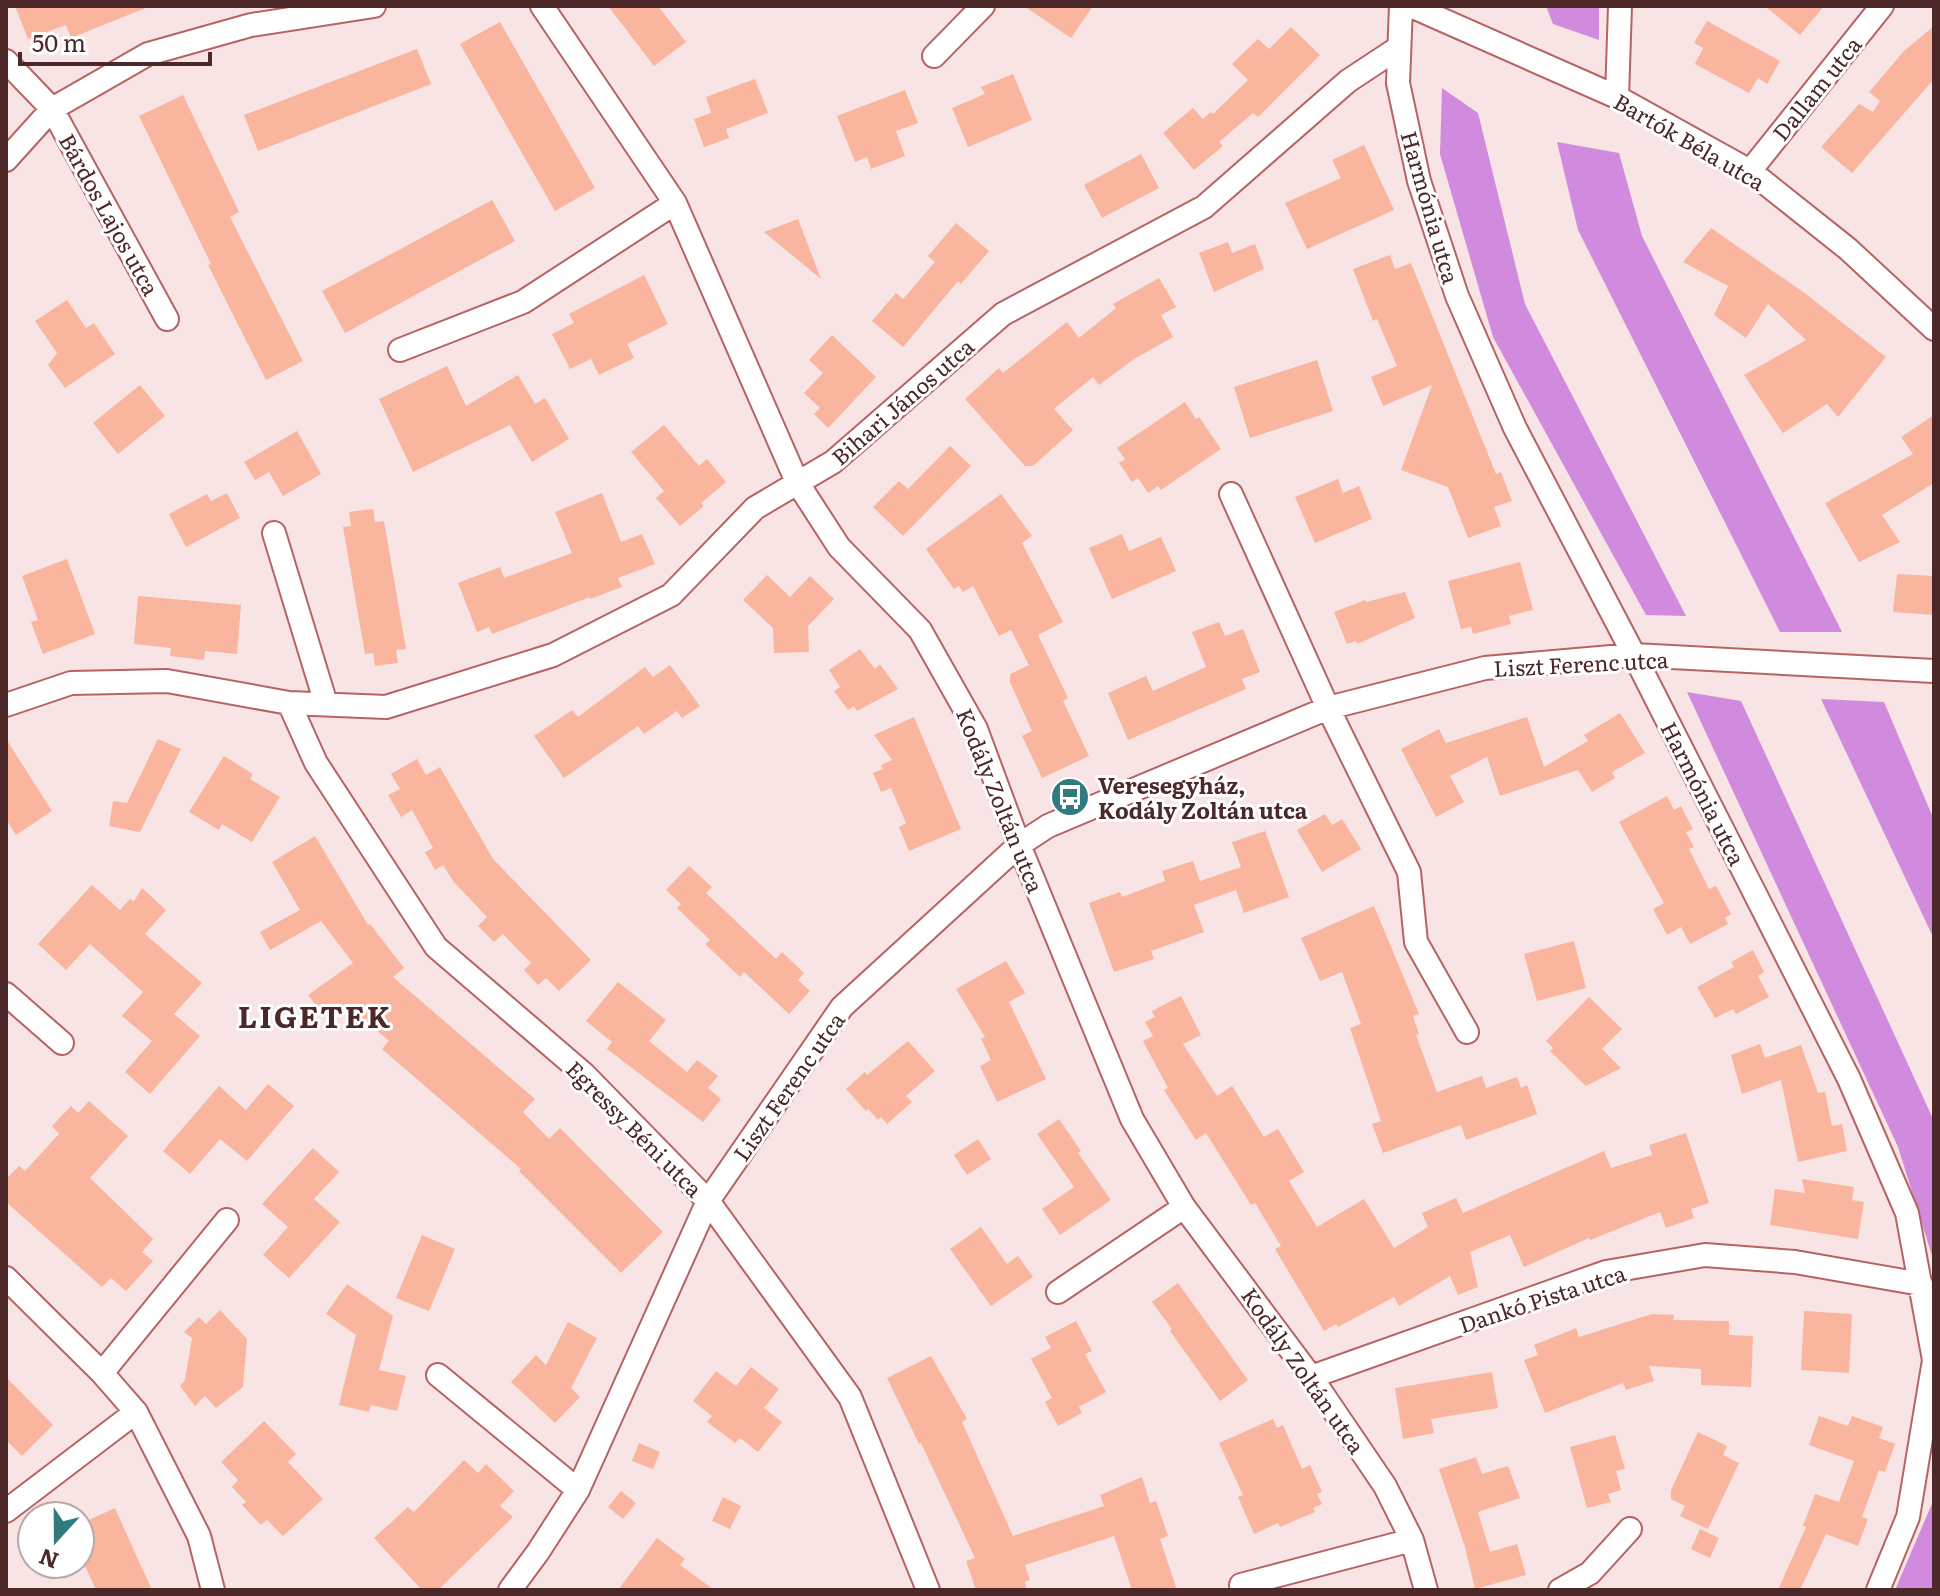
<svg xmlns="http://www.w3.org/2000/svg" width="1940" height="1596" font-family="Literata,serif">
  <style>
    .forest { fill: #d08ade }
    .building { fill: #f9b59d }
    .lines { fill: none; stroke-linecap: round; stroke-linejoin: round }
    .minor-casing { stroke: #b76363; stroke-width: 26 }
    .minor { stroke: #fff; stroke-width: 22 }
    .labels { text-anchor: middle; dominant-baseline: central; stroke-width: 6; stroke-linejoin: round; paint-order: stroke }
    .street-label { font-size: 22px; fill: #4c2828; stroke: #fff }
    .poi-label { font-size: 22px; font-weight: bold; fill: #4c2828; stroke: #fff; text-anchor: start }
    .district-label { font-size: 30px; font-weight: bold; letter-spacing: 2px; fill: #4c2828; stroke: #fff }
  </style>
  <rect width="100%" height="100%" fill="#f8e4e4"/>
  <path class="forest" d="M1546 6H1599V40L1553 24Z
    M1442 88 1478 113 1525 304 1686 616 1646 615 1493 337 1440 154Z
    M1557 142 1619 153 1642 236 1842 632H1780L1578 230Z
    M1687 692 1741 701 1934 1121V1262L1898 1147Z
    M1821 699 1884 702 1934 820V939Z
    M1934 1499V1590H1895Z"/>
  <path class="building" d="M15 6H148V7L71 38 66 25 28 39Z
    M608 6H658L686 42 654 66Z
    M1024 6H1093L1071 38Z
    M1765 6H1824L1800 35Z
    M1707 21 1780 61 1767 84 1758 78 1749 93 1695 64 1703 48 1694 43Z
    M500 22 595 188 555 211 460 44Z
    M1934 26V79L1852 173 1821 147 1859 104 1873 112 1880 101 1869 92 1904 51Z
    M1291 27 1320 55 1258 117 1253 113 1219 142 1223 146 1194 170 1163 133 1193 108 1203 119 1211 112 1213 114 1248 80 1232 64 1258 39 1269 49Z
    M417 49 431 84 258 151 244 115Z
    M1013 74 1032 120 968 147 952 108 985 94 981 87Z
    M755 79 768 113 726 129 729 138 704 147 694 119 711 113 706 97Z
    M905 90 918 123 896 131 905 156 871 169 867 157 855 162 837 116Z
    M183 95 239 212 230 217 303 361 266 380 208 265 211 264 139 116Z
    M1364 145 1394 210 1307 249 1285 203 1341 178 1332 160Z
    M1141 154 1159 188 1102 218 1084 185Z
    M492 200 515 241 345 333 322 291Z
    M798 219 821 279 764 232Z
    M956 223 989 251 961 284 958 281 903 347 872 321 896 293 903 299 935 262 928 256Z
    M1711 228 1806 294 1886 357 1838 417 1827 404 1783 433 1744 375 1806 340 1768 304 1746 338 1714 315 1728 286 1683 262Z
    M1228 242 1232 253 1255 244 1264 269 1214 292 1199 253Z
    M1390 255 1395 269 1411 263 1496 474 1501 472 1512 501 1494 507 1501 526 1468 538 1448 487 1401 470 1432 385 1383 406 1371 377 1397 366 1377 319 1373 321 1353 269Z
    M644 275 668 324 627 344 634 358 599 375 591 359 570 369 552 334 574 323 569 314Z
    M1159 278 1176 307 1161 315 1173 337 1134 359 1099 385 1093 377 1054 409 1073 430 1033 466H1025L965 399 999 368 1003 373 1067 322 1079 338 1116 308 1113 304Z
    M67 300 86 328 94 323 115 354 65 388 48 365 57 353 35 321Z
    M832 335 876 377 828 428 814 414 820 408 804 393 823 373 809 360Z
    M1317 360 1333 411 1250 438 1234 387Z
    M447 366 466 406 518 375 535 404 545 398 569 439 532 462 510 425 413 472 379 399Z
    M140 385 165 416 118 454 93 423Z
    M1185 402 1196 419 1199 417 1221 449 1161 490 1158 486 1148 493 1138 478 1132 482 1119 463 1125 459 1117 448Z
    M1934 415V483L1882 515 1900 542 1859 562 1825 503 1913 454 1901 437Z
    M664 425 699 466 707 459 726 482 701 503 704 506 680 526 656 498 664 491 631 452Z
    M297 431 321 474 283 496 269 472 255 480 244 462Z
    M950 446 971 466 903 536 873 507 899 481 908 489Z
    M1338 479 1343 493 1359 486 1372 519 1315 543 1295 497Z
    M227 493 240 518 186 547 169 514 207 494 211 501Z
    M602 493 621 542 642 534 655 564 618 578 622 587 590 599V597L492 634 489 627 477 632 458 583 500 567 504 578 572 553 555 512Z
    M1001 494 1032 536 1022 543 1063 622 1038 635 1068 698 1063 701 1089 756 1042 778 1022 736 1032 731 1010 682V674L1029 665 1011 630 999 636 973 586 963 592 959 586 954 589 926 549Z
    M373 509 375 522 384 521 406 649 396 650 398 663 375 666 373 653 365 654 343 527 351 526 349 512Z
    M1122 534 1129 551 1161 537 1176 571 1112 599 1089 548Z
    M67 559 95 634 43 654 31 622 38 620 22 576Z
    M1520 562 1533 610 1509 616 1511 624 1473 634 1471 627 1461 629 1448 581Z
    M1897 574 1934 576V615L1893 612Z
    M767 575 790 597 810 576 834 599 808 626 809 652 774 653 773 628 743 600Z
    M1405 592 1415 618 1357 644 1356 641 1347 644 1334 612 1365 600 1366 602Z
    M138 596 241 605 237 654 205 651 204 660 170 656 171 648 134 644Z
    M1219 622 1225 636 1243 629 1260 672 1242 679 1246 689 1128 740 1108 693 1146 676 1153 691 1206 667 1192 632Z
    M860 649 875 669 880 664 898 689 857 711 854 706 848 710 834 691 840 687 829 670Z
    M670 665 700 706 682 718 677 711 644 734 638 726 564 778 534 736 572 710 578 717 645 667 653 677Z
    M1620 713 1645 753 1612 772 1615 778 1592 792 1578 770 1500 796 1487 757 1450 776 1464 802 1436 817 1401 749 1439 729 1446 743 1527 717 1544 767 1588 741 1584 735Z
    M914 717 961 829 909 851 899 827 906 823 891 788 881 792 873 773 883 769 881 765 892 760 874 735Z
    M6 739 52 811 16 835 6 819Z
    M158 739 181 749 140 832 109 826 113 801 127 803Z
    M224 756 253 774 250 779 280 797 252 842 222 824 219 830 189 812Z
    M417 759 426 775 440 767 493 859 591 960 559 991 546 978 538 985 524 970 531 963 503 934 494 942 478 926 487 917 453 881 443 865 435 870 425 852 433 848 412 810 401 817 388 795 400 789 391 774Z
    M1667 796 1674 810 1681 806 1693 829 1686 832 1694 847 1689 849 1709 889 1716 886 1731 914 1725 918 1728 924 1690 944 1681 927 1667 935 1653 909 1664 903 1619 822Z
    M1325 814 1332 825 1342 819 1361 849 1322 872 1297 830Z
    M1265 831 1289 897 1244 913 1236 890 1194 905 1204 932 1151 951 1154 959 1114 972 1089 903 1120 892 1122 897 1165 881 1162 871 1193 861 1200 881 1241 867 1232 842Z
    M315 836 368 925 370 924 404 968 393 977 535 1099 523 1112 549 1139 560 1128 663 1232 621 1273 519 1171 521 1169 382 1049 389 1041 350 1007 329 1022 308 995 353 963 321 921 270 950 260 932 300 910 272 862Z
    M689 866 712 887 706 893 776 959 782 952 804 973 798 980 810 991 789 1014 744 972 740 977 705 944 710 940 677 908 681 904 666 890Z
    M92 885 120 910 130 899 134 901 142 888 166 910 145 934 202 983 174 1014 200 1036 150 1094 125 1072 152 1041 122 1016 143 992 90 944 66 970 38 944Z
    M1374 906 1419 1014 1413 1016 1419 1034 1416 1035 1437 1092 1482 1076 1486 1088 1517 1077 1521 1088 1527 1085 1537 1114 1466 1140 1461 1125 1383 1153 1372 1124 1381 1121 1350 1028 1361 1024 1342 972 1320 981 1301 938Z
    M1574 941 1586 988 1537 1001 1524 954Z
    M1753 950 1764 972 1758 976 1769 997 1736 1014 1733 1009 1715 1018 1697 987 1734 967 1731 962Z
    M1006 961 1025 993 1009 1002 1046 1079 997 1102 980 1066 991 1060 981 1039 985 1037 956 989Z
    M618 982 666 1020 649 1041 687 1072 697 1060 718 1076 708 1088 721 1099 703 1122 607 1049 612 1042 586 1021Z
    M1181 996 1201 1035 1183 1044 1217 1096 1232 1086 1264 1137 1278 1129 1304 1172 1289 1181 1317 1227 1364 1199 1394 1248 1428 1227 1422 1213 1456 1198 1463 1213 1604 1151 1611 1168 1652 1155 1649 1145 1686 1133 1709 1203 1691 1209 1694 1218 1666 1228 1660 1212 1590 1240 1589 1238 1524 1267 1510 1235 1470 1252 1478 1287 1458 1295 1450 1276 1399 1306 1394 1297 1338 1327 1336 1324 1324 1331 1275 1249 1281 1246 1255 1203 1251 1205 1206 1133 1196 1140 1164 1090 1168 1088 1143 1041 1153 1036 1145 1022 1155 1017 1152 1011Z
    M1589 997 1622 1029 1602 1049 1621 1068 1586 1086 1550 1051 1553 1048 1546 1041Z
    M908 1041 935 1071 906 1096 912 1102 887 1124 881 1117 878 1120 868 1109 866 1111 846 1089 865 1072 867 1075Z
    M1760 1044 1765 1058 1801 1045 1818 1093 1825 1092 1832 1126 1842 1124 1847 1151 1798 1162 1781 1080 1742 1094 1731 1055Z
    M268 1084 294 1106 247 1161 220 1139 190 1174 163 1151 219 1086 246 1110Z
    M89 1101 128 1136 90 1178 153 1239 142 1252 153 1261 126 1291 111 1278 102 1287 6 1202V1179L19 1166 25 1171 59 1134 52 1126 71 1106 78 1113Z
    M1059 1119 1081 1151 1078 1153 1111 1200 1060 1235 1042 1209 1074 1187 1037 1134Z
    M978 1139 991 1159 967 1175 954 1155Z
    M313 1148 339 1172 314 1199 340 1222 289 1278 263 1255 288 1227 262 1204Z
    M1802 1179 1854 1187 1852 1200 1864 1202 1858 1239 1770 1225 1775 1189 1805 1193Z
    M981 1227 1007 1264 1018 1256 1033 1277 991 1306 950 1249Z
    M422 1235 455 1249 429 1311 396 1298Z
    M1178 1283 1248 1380 1220 1401 1170 1331 1172 1329 1152 1302Z
    M347 1284 393 1316 379 1370 406 1376 397 1411 371 1405 369 1412 339 1405 356 1335 326 1314Z
    M220 1310 247 1339 243 1387 216 1408 205 1396 195 1406 180 1386 185 1380 192 1338 184 1332 199 1317 206 1324Z
    M1804 1311 1852 1314 1849 1373 1801 1370Z
    M1652 1314 1674 1315 1673 1320 1729 1321V1335L1753 1336 1751 1387 1701 1385V1369L1649 1366 1654 1381 1626 1390 1623 1383 1545 1413 1524 1360 1538 1355 1534 1345 1576 1328 1579 1337Z
    M1076 1321 1092 1351 1085 1354 1106 1392 1079 1407 1082 1413 1058 1426 1045 1402 1052 1398 1031 1359 1051 1348 1045 1337Z
    M568 1322 597 1338 571 1388 580 1397 555 1423 511 1382 536 1355 546 1365Z
    M931 1356 967 1419 962 1422 1013 1536 1104 1506 1100 1495 1142 1477 1150 1503 1156 1501 1168 1536 1160 1539 1177 1590H1132L1114 1536 1025 1565 1030 1580 1025 1582 1027 1590H976L966 1561 975 1558 921 1443 919 1444 887 1378Z
    M751 1367 779 1389 764 1408 782 1422 758 1452 740 1438 735 1443 707 1422 712 1416 693 1401 716 1371 736 1386Z
    M1492 1372 1498 1408 1431 1419 1434 1433 1403 1439 1395 1388Z
    M6 1377 53 1425 22 1456 6 1440Z
    M1819 1416 1848 1426 1852 1416 1883 1427 1879 1438 1895 1444 1885 1472 1879 1470 1862 1517 1868 1519 1858 1546 1826 1534 1800 1590H1778L1806 1527 1803 1526 1815 1494 1839 1502 1854 1461 1809 1445Z
    M1273 1419 1277 1428 1283 1425 1302 1469 1310 1465 1322 1492 1317 1494 1322 1504 1313 1508 1315 1512 1280 1527 1278 1523 1254 1534 1238 1497 1243 1495 1219 1443Z
    M264 1421 296 1454 288 1462 323 1499 283 1536 267 1520 261 1525 242 1505 246 1502 232 1487 238 1480 221 1462Z
    M1698 1432 1727 1446 1723 1455 1739 1463 1708 1529 1680 1516 1685 1506 1671 1499V1490Z
    M1615 1435 1625 1469 1616 1471 1621 1490 1608 1494 1611 1502 1587 1508 1570 1447Z
    M639 1443 660 1452 653 1469 632 1461Z
    M1476 1457 1482 1474 1508 1466 1520 1498 1478 1512 1490 1552 1517 1544 1526 1575 1475 1589 1465 1547 1439 1469Z
    M464 1460 478 1473 486 1464 514 1491 500 1506 513 1517 438 1590H422L374 1538 408 1507 414 1512Z
    M621 1491 636 1503 623 1519 608 1507Z
    M723 1497 741 1506 730 1529 712 1521Z
    M115 1508 136 1555 152 1590H96L80 1555V1524Z
    M1700 1529 1719 1538 1710 1558 1691 1549Z
    M657 1538 685 1559 680 1565 714 1590H618Z"/>
  <g class="lines">
    <g class="minor-casing">
      <path id="minor" d="M542 6 675 203 797 482 839 547 920 630 976 729 1019 845 1132 1119 1184 1207 1311 1377 1385 1486 1412 1540 1426 1590
        M1401 6 1398 83 1419 181 1457 296 1515 428 1634 655 1849 1079 1907 1213 1934 1360 1908 1517 1878 1590
        M1411 6 1617 97 1750 171 1848 249 1934 329
        M934 56 983 6
        M6 61 52 109 167 319
        M1617 97 1620 6
        M6 160 52 109 148 54 251 25 374 6
        M1750 171 1882 6
        M400 350 523 302 675 203
        M1231 494 1328 708 1409 872 1416 942 1467 1032
        M274 533 326 704
        M289 703 316 763 436 947 584 1074 708 1201 850 1397 928 1590
        M6 705 71 683 167 681 289 703 386 707 553 655 671 595 755 508 833 462 1003 314 1204 207 1348 81 1398 48
        M6 994 62 1043
        M6 1278 102 1373 136 1412 199 1536 213 1590
        M1058 1292 1184 1207
        M102 1373 227 1220
        M438 1375 578 1490
        M1311 1377 1606 1272 1705 1255 1795 1262 1921 1284
        M6 1511 136 1412
        M1241 1585 1412 1540
        M510 1590 538 1552 578 1490 708 1201 842 1007 1019 845 1048 826 1328 708 1485 668 1634 655 1934 671
        M1560 1590 1590 1573 1630 1529"/>
    </g>
    <use href="#minor" class="minor"/>
  </g>
  <defs>
    <g id="bus-disc" transform="scale(2)"><circle r="9.5" fill="#317a7e" stroke="#fff"/><path d="M-5-6H5V4H4V6H2V4H-2V6H-4V4H-5ZM-3.5-4V0h7V-4ZM-3.5 1.2v1.5H-2V1.2ZM2 1.2v1.5H3.5V1.2Z" fill="#fff"/></g>
  </defs>
  <g fill-rule="evenodd">
    <use href="#bus-disc" x="1070" y="797"/>
  </g>
  <g class="labels">
    <g class="street-label">
      <text transform="translate(1816 88) rotate(-51)">Dallam utca</text>
      <text transform="translate(1690 141) rotate(30)">Bartók Béla utca</text>
      <text transform="translate(1431 207) rotate(74)">Harmónia utca</text>
      <text transform="translate(110 214) rotate(61)">Bárdos Lajos utca</text>
      <text transform="translate(902 401) rotate(-41)">Bihari János utca</text>
      <text transform="translate(1581 663) rotate(-3)">Liszt Ferenc utca</text>
      <text transform="translate(1704 793) rotate(63)">Harmónia utca</text>
      <text transform="translate(1001 800) rotate(68)">Kodály Zoltán utca</text>
      <text transform="translate(788 1086) rotate(-55)">Liszt Ferenc utca</text>
      <text transform="translate(635 1128) rotate(45)">Egressy Béni utca</text>
      <text transform="translate(1542 1298) rotate(-18)">Dankó Pista utca</text>
      <text transform="translate(1304 1370) rotate(55)">Kodály Zoltán utca</text>
    </g>
    <g class="poi-label">
      <text x="1098" y="784">Veresegyház,<tspan x="1098" dy="25">Kodály Zoltán utca</tspan></text>
    </g>
    <g class="district-label">
      <text x="315" y="1015">LIGETEK</text>
    </g>
  </g>
  <rect width="1940" height="1596" fill="none" stroke="#4c2828" stroke-width="16"/>
  <g transform="translate(56 1540) rotate(201)"><circle r="38" fill="#ffffff" stroke="#b7a9a9" stroke-width="2"/>
  <path d="M0-6L14 30L0 20L-14 30Z" fill="#317a7e"/>
  <text y="-12" font-size="22" font-weight="bold" text-anchor="middle" fill="#4c2828">N</text>
  </g>
  <path d="M20 52v12h190v-12" fill="none" stroke="#4c2828" stroke-width="4"/>
  <text x="32" y="52" font-size="24" fill="#4c2828" stroke="#ffffff" stroke-width="6" paint-order="stroke">50 m</text>
</svg>
